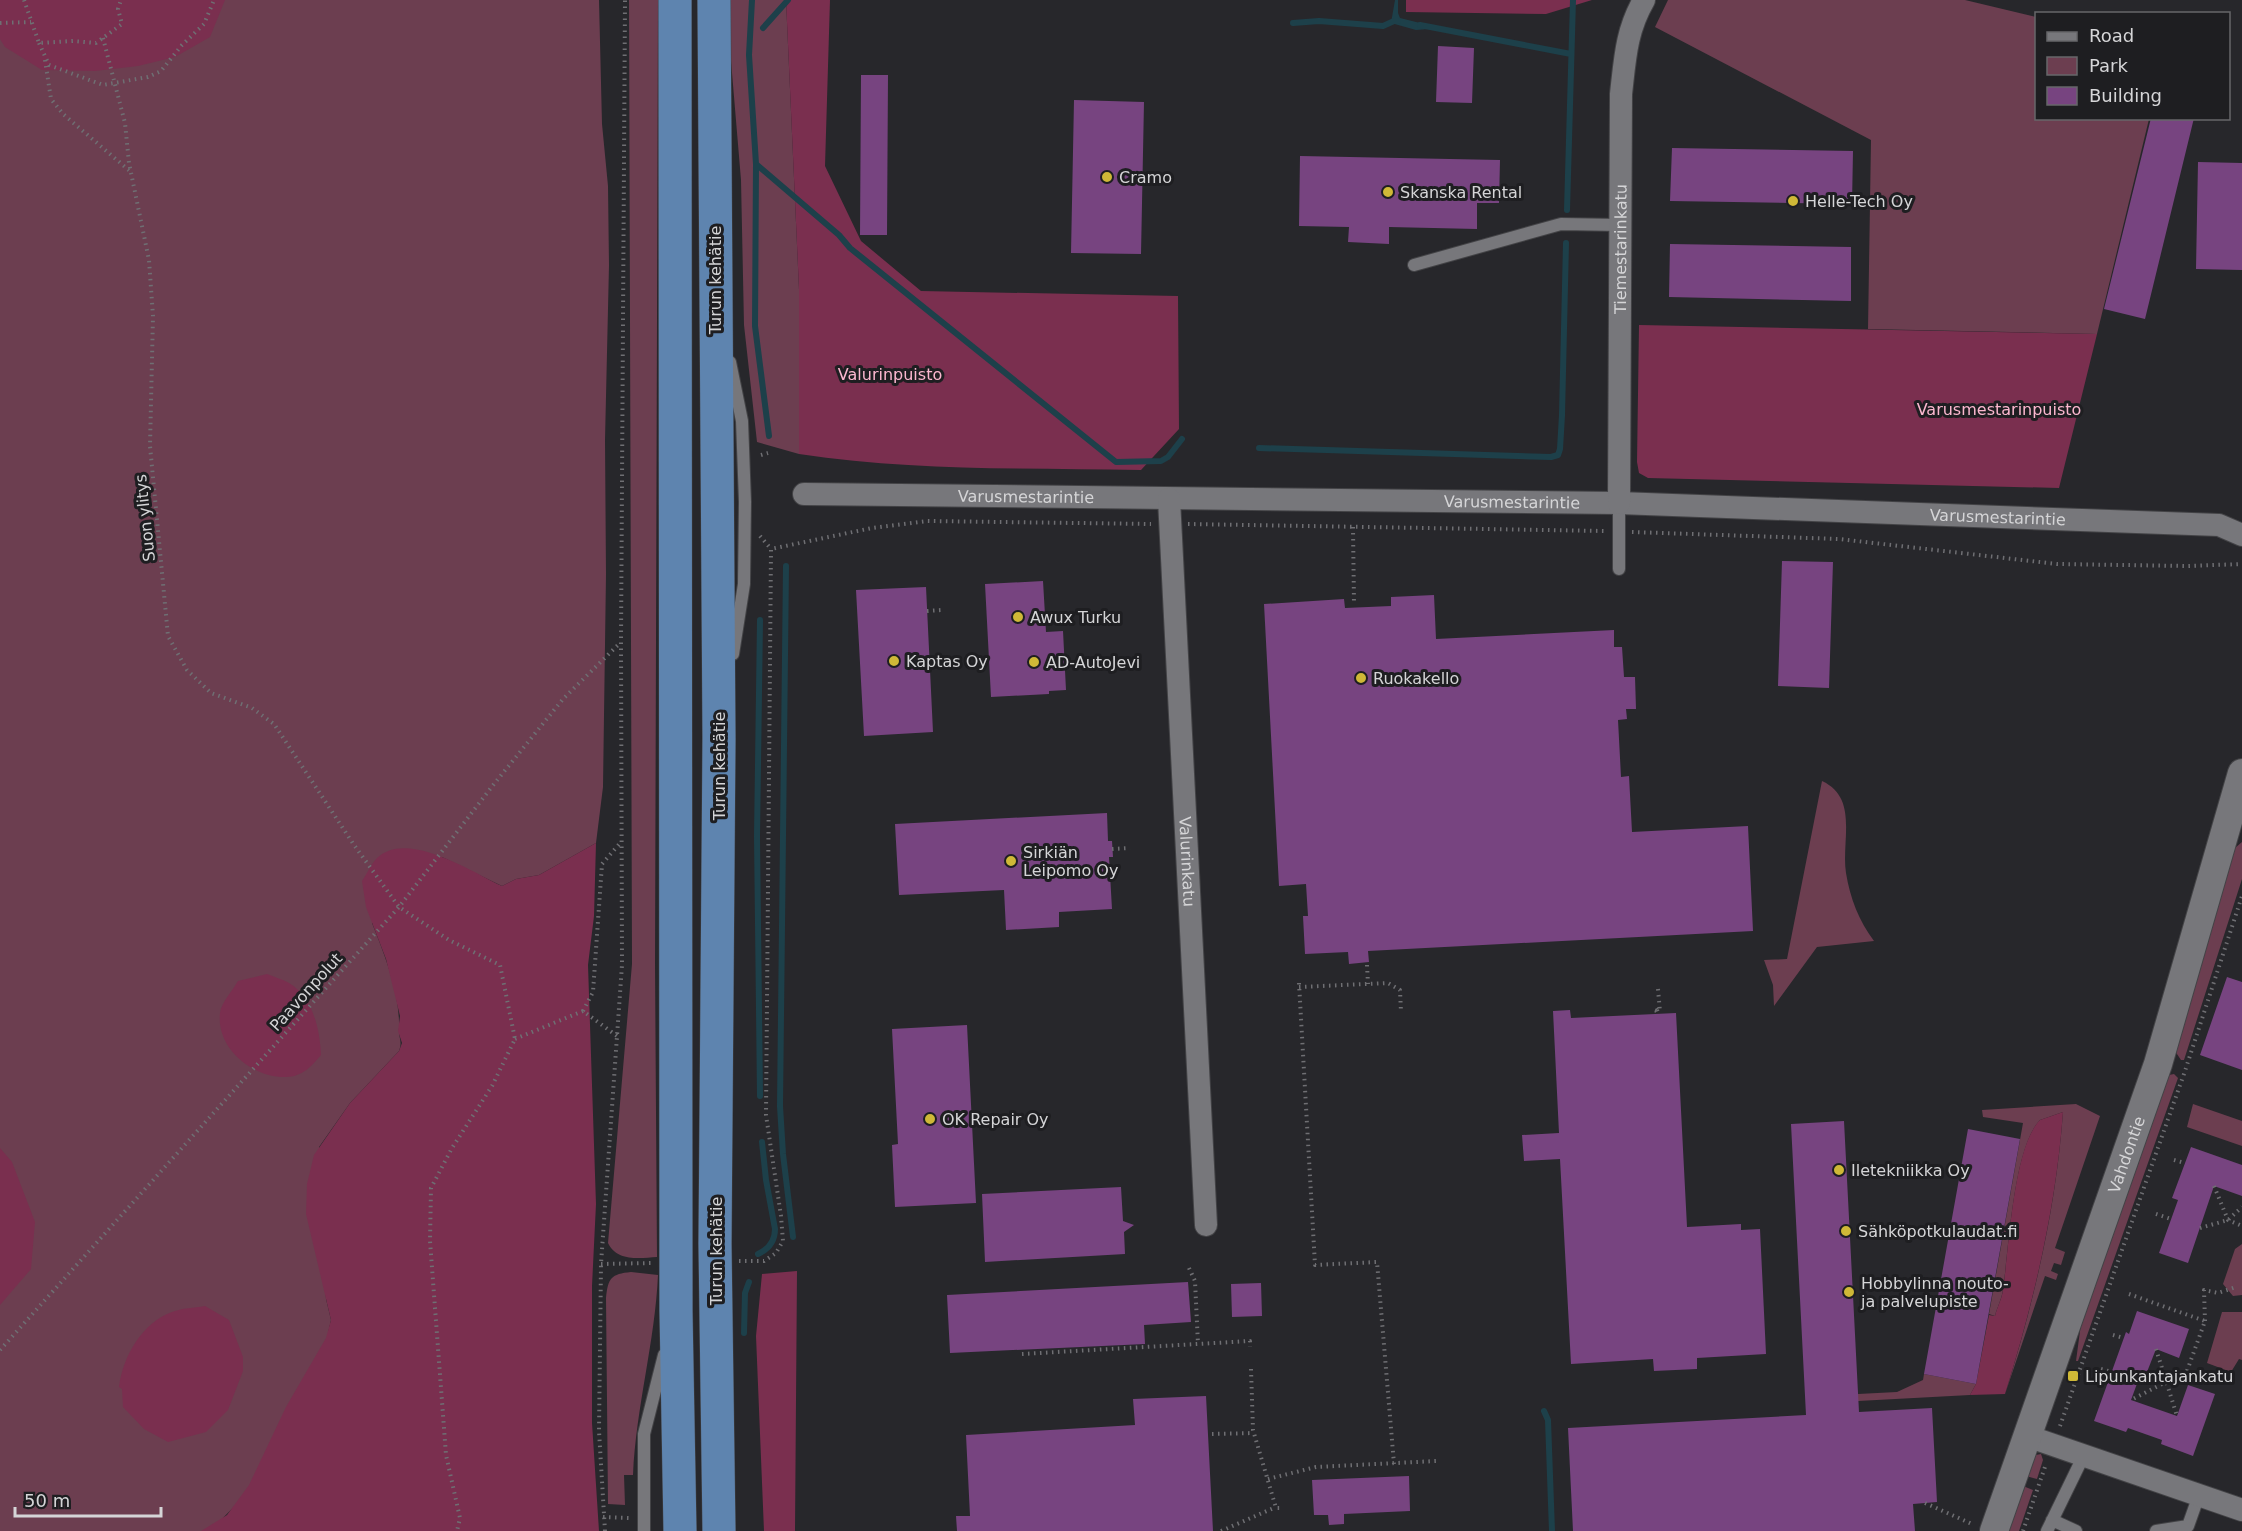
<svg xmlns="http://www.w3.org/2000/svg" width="2242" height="1531" font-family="'DejaVu Sans',sans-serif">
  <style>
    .green { fill: #6c3e50 }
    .forest { fill: #7a2f4f }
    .water { fill: #1d404a }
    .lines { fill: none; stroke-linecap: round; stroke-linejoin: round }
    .stream { stroke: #1d404a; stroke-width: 6 }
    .building { fill: #774480 }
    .service-casing { stroke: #434346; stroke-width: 14 }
    .minor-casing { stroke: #434346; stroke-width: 24 }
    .tertiary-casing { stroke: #434346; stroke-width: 30 }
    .trunk-casing { stroke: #434346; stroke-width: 34 }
    .path { stroke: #6f6f73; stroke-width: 4; stroke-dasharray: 1.5 4.5; stroke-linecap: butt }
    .service { stroke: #77777b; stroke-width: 12 }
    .minor { stroke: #77777b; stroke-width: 22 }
    .tertiary { stroke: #77777b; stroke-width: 28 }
    .trunk { stroke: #5e84af; stroke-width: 33 }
    .path-bridge { stroke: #6f6f73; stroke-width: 4; stroke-dasharray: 1.5 4.5; stroke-linecap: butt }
    .poi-dot { fill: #cfb837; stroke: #1e1e21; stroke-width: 2 }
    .labels { text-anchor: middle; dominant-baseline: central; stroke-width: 6; stroke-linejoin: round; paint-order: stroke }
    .poi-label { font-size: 16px; fill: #d5d5d7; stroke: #1e1e21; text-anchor: start }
    .street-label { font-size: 16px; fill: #d5d5d7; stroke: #1e1e21 }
    .park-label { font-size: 16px; fill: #fbb7cf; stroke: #1e1e21 }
  </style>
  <rect width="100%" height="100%" fill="#27272b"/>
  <path class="green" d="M0 0H599L602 124 608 186 609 265 605 440 606 574 603 787 596 843 539 875 516 879 502 886 442 857 372 923C385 956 400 993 399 1028 398 1038 403 1040 399 1051L350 1103 319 1147 326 1299 331 1320 328 1333 331 1409 210 1531H0Z
    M629 0H658L655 964 657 1257C640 1258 617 1262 608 1243L632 964Z
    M731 0H786L799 289V454L757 442 744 325 741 180 731 61Z
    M1668 0H1965L2036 17V118L2149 119 2097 334 1868 329 1871 140 1655 27Z
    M1822 781C1859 798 1841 841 1846 873 1850 898 1859 921 1874 941L1817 947 1774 1006 1773 985 1764 960 1787 959Z
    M2242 842V879L2184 1060H2181L2175 1051 2235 848Z
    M2174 1074 2178 1078 2078 1361H2076L2082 1316 2169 1075Z
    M2076 1104 2100 1116 2055 1248 2065 1252 2061 1265 2054 1263 2051 1271 2058 1274 2056 1280 2045 1276 2005 1394C2034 1302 2056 1209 2063 1112L2040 1120C2013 1148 2009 1249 2003 1289 2002 1299 1997 1307 1995 1316L1989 1314 2023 1123 1983 1117 1982 1110Z
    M2193 1104 2242 1121V1146L2187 1127Z
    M2242 1244V1295L2233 1296 2223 1284 2235 1249Z
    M631 1272 658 1275C655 1342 636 1407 633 1475H624L625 1505 608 1504 606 1298C608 1278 611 1274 631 1272Z
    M2222 1312H2242V1360L2239 1359 2231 1372 2207 1363Z
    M1924 1374 1976 1384 1970 1395 1858 1401V1394L1897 1392 1923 1380Z
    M2041 1454 2043 1460 2037 1479 2026 1476 2036 1455Z
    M2023 1486 2033 1490 2019 1531H2007Z"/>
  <path class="forest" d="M0 0H225L210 37 175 57 138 66 95 71 42 70 5 47 0 39Z
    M786 0H830L825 166 861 241 921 291 1178 296 1179 429 1141 470C1027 468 912 471 799 454V289Z
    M1406 0H1592L1546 14 1406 12Z
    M1639 325 2097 334 2059 488 1648 478 1639 473 1637 462Z
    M596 843 594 916 588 965 596 1204 592 1286V1423L599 1531H201L227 1515 249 1485 286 1407 326 1338 331 1320 306 1214 307 1184 314 1155 350 1103 399 1051 402 1043 398 1031 400 1016 386 959 366 907 362 881C367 874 371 864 377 858 407 829 472 872 502 886L516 879 539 875Z
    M267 974C274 977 282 979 289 983 313 997 320 1030 321 1055 312 1066 302 1077 286 1077 253 1078 216 1049 220 1013 221 1003 233 990 238 981Z
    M2063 1112C2056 1208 2034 1301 2005 1394L1970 1395 1976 1384 1989 1315 1995 1316C1997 1307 2002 1299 2003 1290 2009 1249 2013 1147 2040 1120Z
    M0 1148 12 1162 35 1222 31 1269 0 1305Z
    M797 1271 795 1531H764L756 1336 762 1274Z
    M205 1306 229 1320 243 1357V1371L228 1410 206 1432 168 1442 144 1429 123 1407 122 1389 119 1387C123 1356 142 1323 172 1312 182 1308 194 1308 205 1306Z"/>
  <path class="water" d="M1395 0H1398V13L1400 18 1428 25V29L1416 30 1391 23Z"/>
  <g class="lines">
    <path class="stream" d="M752 0 749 55 756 164
      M1293 23 1319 21 1383 26 1394 21H1398
      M1420 25 1571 54
      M763 28 788 0
      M1567 210 1573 0
      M769 436 755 326 756 164 839 235 850 248 1116 462 1161 461 1168 457 1182 439
      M1259 448 1551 457 1558 455 1560 449 1562 415 1566 243
      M786 566 780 1106 783 1154 793 1237
      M760 1096 757 837 760 620
      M758 1254C769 1249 775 1241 775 1229L766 1180 762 1142
      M744 1333 745 1293 749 1282
      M1544 1411 1548 1420 1552 1531"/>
  </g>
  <path class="building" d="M1438 46 1474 48 1472 103 1436 102Z
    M861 75H888L887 235H860Z
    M1074 100 1144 102 1141 254 1071 253Z
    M2151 118H2194L2145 319 2104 309Z
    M1672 148 1853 151 1852 204 1670 201Z
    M1300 156 1500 160 1499 203H1477V229L1389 227V244L1348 242 1349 227 1299 226Z
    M2198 162 2242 163V270L2196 269Z
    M1670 244 1851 247V301L1669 297Z
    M1782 561 1833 562 1829 688 1778 686Z
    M1043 581 1046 632 1063 631 1066 690 1049 691V694L991 697 985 584Z
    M926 587 933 732 864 736 856 590Z
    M1434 595 1436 639 1614 630V647H1622L1624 677H1635L1636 709H1626L1627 719 1618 720 1621 777 1629 776 1632 832 1748 826 1753 931 1368 951 1369 962 1349 964 1348 952 1305 954 1303 916H1308L1306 884 1279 886 1264 604 1344 599 1345 608 1391 606V597Z
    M1107 813 1108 841H1112L1113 857H1109L1112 909 1059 912V927L1006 930 1004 890 899 895 895 824Z
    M2227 977 2242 982V1070L2200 1055Z
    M1570 1010 1571 1018 1676 1013 1687 1227 1741 1224V1230L1760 1229 1766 1354 1697 1358V1369L1654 1371 1653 1359 1571 1364 1560 1159 1524 1161 1522 1135 1559 1133 1553 1011Z
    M967 1025 976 1203 895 1207 892 1145 898 1144 892 1029Z
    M1844 1121 1859 1412 1932 1408 1937 1502 1913 1504 1915 1531H1573L1568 1428 1806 1415 1791 1124Z
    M1968 1129 2020 1139 1976 1384 1924 1374Z
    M2191 1147 2242 1165V1196L2214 1186 2188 1263 2159 1253 2178 1200 2172 1198Z
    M1121 1187 1123 1221 1134 1225 1124 1232 1125 1254 985 1262 982 1194Z
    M1188 1282 1191 1322 1144 1325 1145 1344 950 1353 947 1295Z
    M1261 1283 1262 1316 1232 1317 1231 1284Z
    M2137 1311 2189 1329 2179 1358 2156 1349 2147 1372 2142 1370 2131 1400 2177 1416 2188 1385 2215 1394 2193 1456 2161 1444 2162 1440 2128 1428 2126 1432 2094 1421 2126 1332 2129 1334Z
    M1206 1396 1213 1531H957L956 1516H970L966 1435 1135 1425 1133 1399Z
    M1409 1476 1410 1511 1344 1514V1524L1329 1525 1328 1515H1314L1312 1480Z"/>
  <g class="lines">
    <g class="service-casing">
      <path id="service" d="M1414 265 1561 224 1619 225
        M730 362 742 421 745 502 744 584 733 654
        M1619 569V503
        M2052 1520 2076 1531
        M644 1531V1434L664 1355
        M2047 1531 2084 1455
        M2156 1531 2188 1526 2199 1495"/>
    </g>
    <g class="minor-casing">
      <g id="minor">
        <path id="s1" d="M804 494 1619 503 2219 525 2242 535"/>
        <path id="s2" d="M1169 499 1206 1225"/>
        <path id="s3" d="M1619 503 1621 94C1625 59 1626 31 1644 0"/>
        <path d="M2027 1436 2242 1510"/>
      </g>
    </g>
    <g class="tertiary-casing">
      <g id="tertiary">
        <path id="s4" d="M1994 1531 2158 1064 2242 773"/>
      </g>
    </g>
    <g class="trunk-casing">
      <path id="trunk" d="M675 0 676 1311 680 1531
        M714 0 719 738 715 1244 719 1531"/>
    </g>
    <path class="path" d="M24 0 39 43 73 41 96 43 122 24 118 9 121 0
      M0 23 31 22
      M103 38 125 123 129 163 149 260 153 316 150 446 168 636 187 670 211 693 252 708 274 724 354 845 399 907 449 940 500 965 515 1039 492 1086 452 1148 431 1188 430 1241 446 1455 460 1518 457 1531
      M39 43 49 65 103 85 148 77 161 71 182 45 204 24 214 0
      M45 60 51 99 63 114 131 172
      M761 455 768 453
      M1188 524 1604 531
      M1353 527 1354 604
      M1632 532 1839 539 2057 564 2188 566 2242 564
      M760 536 771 549
      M927 611 942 610
      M1112 849 1130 848
      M1367 965 1368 984
      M1299 983 1315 1265 1377 1262 1394 1464
      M1299 987 1388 983 1400 990 1401 1012
      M1658 989 1660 1012
      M1657 1010 1655 1008 1654 1010 1660 1012
      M583 1011 593 992 602 864 621 842
      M515 1039 583 1011 617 1036
      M2174 1160 2185 1163
      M2214 1186 2228 1220 2242 1226
      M2156 1214 2171 1219
      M2200 1228 2228 1220 2242 1207
      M739 1261H764L776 1253 783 1241 781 1216 766 1115 771 549 872 528 927 521 1151 524
      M601 1264 651 1263
      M1189 1268 1195 1281 1198 1344
      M2129 1294 2205 1321 2187 1371 2131 1400
      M2205 1321 2204 1290 2218 1293 2236 1287
      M2113 1335 2124 1338
      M2156 1349 2177 1416
      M0 1350 399 907 494 784 563 699 620 643
      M1022 1354 1250 1341V1347
      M1251 1369 1253 1430 1276 1508H1281
      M2101 1369 2112 1372
      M2060 1426 2185 1071 2242 896
      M1212 1434 1254 1433
      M1268 1479 1316 1467 1436 1461
      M1925 1503 1972 1524
      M603 1517 629 1518
      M605 1531 599 1431 601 1264 622 965 621 642 625 0
      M1221 1531 1276 1507
      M2023 1531 2046 1464"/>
    <use href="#service" class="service"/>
    <use href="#minor" class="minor"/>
    <use href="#tertiary" class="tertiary"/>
    <use href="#trunk" class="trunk"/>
    <path class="path-bridge" d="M1657 1010 1658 1013"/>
  </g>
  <g class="poi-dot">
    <circle cx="1107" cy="177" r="6"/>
    <circle cx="1388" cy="192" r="6"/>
    <circle cx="1793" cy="201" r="6"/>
    <circle cx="1018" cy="617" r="6"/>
    <circle cx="894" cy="661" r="6"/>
    <circle cx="1034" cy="662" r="6"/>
    <circle cx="1361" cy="678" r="6"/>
    <circle cx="1011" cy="861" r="6"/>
    <circle cx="930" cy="1119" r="6"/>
    <circle cx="1839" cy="1170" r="6"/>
    <circle cx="1846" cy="1231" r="6"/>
    <circle cx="1849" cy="1292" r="6"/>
    <rect x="2067" y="1370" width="12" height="12" rx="3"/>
  </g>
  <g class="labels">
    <g class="poi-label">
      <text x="1119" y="177">Cramo</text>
      <text x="1400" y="192">Skanska Rental</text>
      <text x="1805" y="201">Helle-Tech Oy</text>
      <text x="1030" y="617">Awux Turku</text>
      <text x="906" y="661">Kaptas Oy</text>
      <text x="1046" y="662">AD-AutoJevi</text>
      <text x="1373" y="678">Ruokakello</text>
      <text x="1023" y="852">Sirkiän<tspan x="1023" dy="18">Leipomo Oy</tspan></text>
      <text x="942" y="1119">OK Repair Oy</text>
      <text x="1851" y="1170">Iletekniikka Oy</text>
      <text x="1858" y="1231">Sähköpotkulaudat.fi</text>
      <text x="1861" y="1283">Hobbylinna nouto-<tspan x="1861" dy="18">ja palvelupiste</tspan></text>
      <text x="2085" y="1376">Lipunkantajankatu</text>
    </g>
    <g class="street-label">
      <text stroke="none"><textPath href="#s3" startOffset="254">Tiemestarinkatu</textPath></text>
      <text transform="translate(715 280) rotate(-90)">Turun kehätie</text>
      <text stroke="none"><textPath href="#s1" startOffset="222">Varusmestarintie</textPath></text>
      <text stroke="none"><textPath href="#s1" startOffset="708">Varusmestarintie</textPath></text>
      <text stroke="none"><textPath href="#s1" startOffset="1194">Varusmestarintie</textPath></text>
      <text transform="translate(145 518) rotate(-96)">Suon ylitys</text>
      <text transform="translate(719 766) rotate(-90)">Turun kehätie</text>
      <text stroke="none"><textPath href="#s2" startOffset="363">Valurinkatu</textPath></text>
      <text transform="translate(306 992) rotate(-48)">Paavonpolut</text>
      <text stroke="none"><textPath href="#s4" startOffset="399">Vahdontie</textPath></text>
      <text transform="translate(716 1251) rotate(-90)">Turun kehätie</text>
    </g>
    <g class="park-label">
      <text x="890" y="374">Valurinpuisto</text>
      <text x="1999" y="409">Varusmestarinpuisto</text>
    </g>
  </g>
  <rect x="2035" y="12" width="195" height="108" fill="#1e1e21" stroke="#67676a" stroke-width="1.5"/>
  <rect x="2047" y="32" width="30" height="9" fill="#77777b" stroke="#67676a" stroke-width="1.5"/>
  <text x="2089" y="42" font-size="18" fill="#d5d5d7">Road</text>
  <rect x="2047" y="57" width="30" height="18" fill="#6c3e50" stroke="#67676a" stroke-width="1.5"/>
  <text x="2089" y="72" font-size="18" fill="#d5d5d7">Park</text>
  <rect x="2047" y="87" width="30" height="18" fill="#774480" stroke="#67676a" stroke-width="1.5"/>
  <text x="2089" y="102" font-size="18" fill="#d5d5d7">Building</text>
  <path d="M15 1507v9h146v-9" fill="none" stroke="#d5d5d7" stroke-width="3"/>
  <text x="24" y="1507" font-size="18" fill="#d5d5d7" stroke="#1e1e21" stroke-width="4.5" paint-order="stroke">50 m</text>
</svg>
